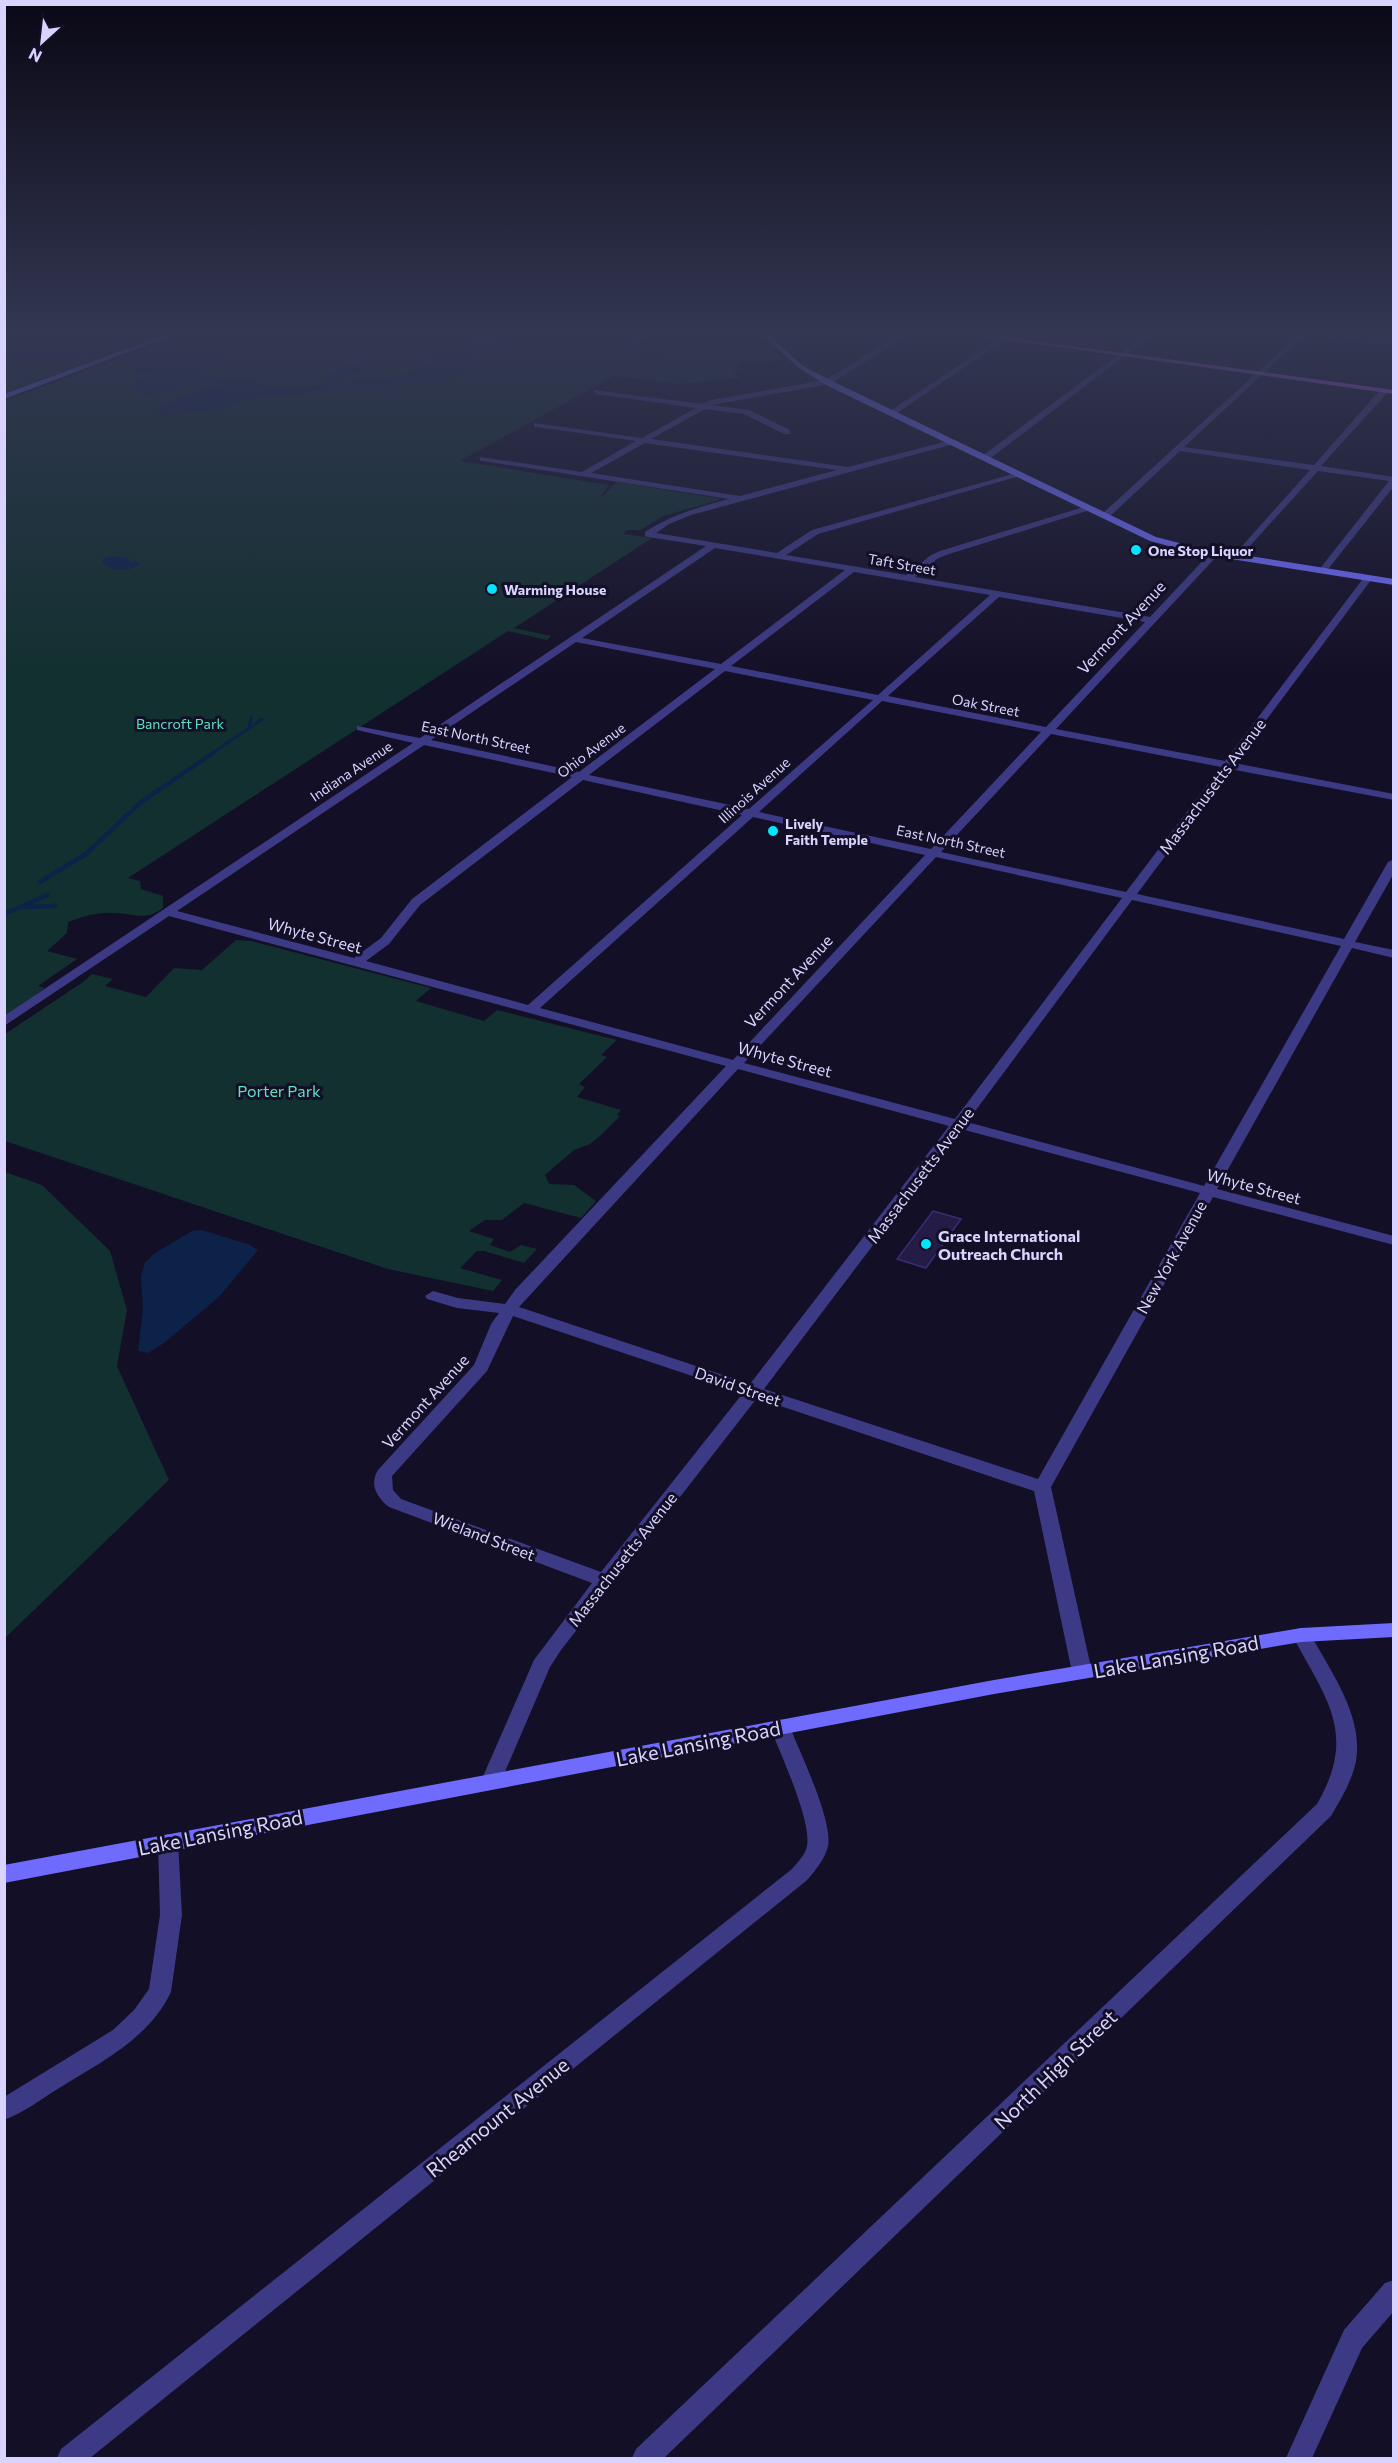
<svg xmlns="http://www.w3.org/2000/svg" width="1398" height="2463" font-family="Commissioner,sans-serif">
  <style>
    .green { fill: #12302f }
    .water { fill: #0c2248 }
    .lines { fill: none; stroke-linecap: round; stroke-linejoin: round }
    .stream-far2 { stroke: #0c2248; stroke-width: 2 }
    .stream-far1 { stroke: #0c2248; stroke-width: 3 }
    .stream { stroke: #0c2248; stroke-width: 4.5 }
    .building { fill: #241b47; stroke: #3b2d73; stroke-width: 1.5 }
    .street { fill: #3d3a85; fill-rule: evenodd }
    .secondary { fill: #6f6bff; fill-rule: evenodd }
    .primary { fill: #c25bff; fill-rule: evenodd }
    .poi-dot { fill: #00e5ff; stroke: #130f26; stroke-width: 2 }
    .labels { text-anchor: middle; dominant-baseline: central; stroke-width: 6; stroke-linejoin: round; paint-order: stroke }
    .far-poi-label { font-size: 14px; font-weight: bold; fill: #d9d4ff; stroke: #130f26; text-anchor: start }
    .far-street-label { font-size: 14px; fill: #d9d4ff; stroke: #130f26 }
    .far-park-label { font-size: 14px; fill: #5fe0c0; stroke: #130f26 }
    .street-label { font-size: 16px; fill: #d9d4ff; stroke: #130f26 }
    .park-label { font-size: 16px; fill: #5fe0c0; stroke: #130f26 }
    .poi-label { font-size: 16px; font-weight: bold; fill: #d9d4ff; stroke: #130f26; text-anchor: start }
    .near-street-label { font-size: 20px; fill: #d9d4ff; stroke: #130f26 }
  </style>
  <rect width="100%" height="100%" fill="#130f26"/>
  <path class="green" d="M5 335H158L5 393Z
    M182 335H587L582 338 593 336 622 339 623 343 665 348 460 461 609 485 599 499 617 482 722 499 663 516 640 530H627L624 534 652 538 514 628 551 636 547 640 508 631 128 878 140 881 141 889 163 896V908C144 922 134 913 114 913 98 912 82 917 68 922L67 933 47 951 77 959 38 986 45 988 5 1017V401Z
    M756 338 785 359 737 363 742 369 731 370 740 378 676 384 616 376 672 345Z
    M236 940 251 941 431 988 416 1001 484 1021 497 1010 617 1040 601 1055 607 1057 579 1084 585 1087 577 1097 621 1110 617 1115 620 1116 601 1135 590 1144 574 1150 545 1175 549 1184 574 1185 596 1201 581 1218 524 1203 502 1220H485L469 1231 494 1239 490 1245 510 1252 521 1245 537 1249 524 1263 484 1251H477L460 1268 502 1280 493 1291 388 1269 5 1141V1034L83 982 92 974 113 979 105 986 146 997 174 968 202 970Z
    M5 1172 42 1185 110 1251 127 1310 117 1366 169 1480 5 1638Z"/>
  <path class="water" d="M472 335H515L485 346 473 356 474 364 471 369 436 383 329 387 298 395 249 399 218 410 161 415 155 410 172 401 222 384C193 372 163 405 135 390L138 386 136 383 144 377 192 371 232 382 251 381 267 387 291 390 315 387 329 383 327 377C336 366 351 360 365 366L361 371 337 379V381L344 384 395 378 465 346Z
    M5 338 46 348 84 346 90 347 92 352C70 364 61 359 38 359 27 358 16 360 5 359Z
    M213 356 225 358C214 371 154 376 137 373L134 364 129 361 138 358Z
    M112 556 130 559 131 562 135 560 140 565C128 571 112 574 102 562L103 559Z
    M202 1230 250 1245 258 1250 219 1297 164 1343 148 1353 138 1351 143 1310 141 1276 145 1262 155 1253 192 1231Z"/>
  <g class="lines">
    <path class="stream-far2" d="M9 338 13 335"/>
    <path class="stream-far1" d="M249 729 251 717
      M211 754 262 719"/>
    <path class="stream" d="M40 882 86 854 141 802 213 753
      M24 907 55 906
      M4 914 48 895"/>
  </g>
  <path class="building" d="M933 1211 961 1219 926 1268 897 1259Z"/>
  <g class="lines">
    <path class="street" d="M642 335H650L636 343H632V341Z
      M899 335H907L830 384 711 405 749 410 790 430V434H784L744 414 705 409 651 439 848 467 951 440 955 442 954 444 691 515 669 524 656 533 777 553 812 530 1020 472V476L818 534 786 555 906 575 931 555 940 551 1087 506 1091 508 1090 510 946 555 937 559 915 577 1150 617 1211 552H1217V556L1056 729 1225 761 1365 576H1371V580L1234 763 1394 794V800L1230 769 1137 894 1344 939 1388 862 1394 859V873L1355 942 1394 950V958L1352 948 1217 1189 1394 1236V1245L1213 1197 1051 1487 1092 1672 1089 1677 1082 1679 1075 1677 1072 1672 1034 1491 757 1398 561 1650 550 1667 501 1781 498 1787 491 1789 484 1787 481 1781 534 1660 592 1583 389 1507C377 1497 369 1485 378 1470L474 1365 491 1324 499 1313 457 1308 427 1299 425 1296 433 1291 458 1298 505 1304 515 1290 726 1066 169 916 4 1026V1016L413 743 357 730V726L420 738 706 546 648 537 645 536V532C671 515 699 507 729 499L483 461H480V457L582 472 636 441 537 427H534V423L642 438 696 408 596 394 593 390 702 404 711 400 825 380ZM645 443 837 470 740 496 591 473ZM715 548 845 570 721 664 582 638ZM854 572 990 595 878 695 731 666ZM999 597 1145 622 1046 727 888 696ZM576 642 715 669 579 772 431 740ZM725 671 873 700 749 809 589 775ZM882 701 1041 732 931 849 759 812ZM1051 734 1221 767 1126 892 941 852ZM424 745 572 777 412 899 381 938 354 958 177 911ZM583 780 742 815 528 1005 366 961 389 944 420 905ZM753 817 925 855 733 1060 540 1008ZM936 857 1122 898 955 1119 744 1063ZM1132 900 1341 946 1204 1186 967 1122ZM738 1069 949 1126 750 1384 519 1307ZM961 1129 1200 1193 1038 1479 764 1389ZM513 1316 743 1393 601 1572 401 1499 393 1490 392 1476 487 1371Z
      M1005 335H1012L894 415 887 413Z
      M1145 335H1152L988 460H982V456Z
      M1298 335H1305L1184 447 1314 465 1381 389H1387V393L1321 466 1394 477V486L1325 573 1318 571 1389 481 1318 471 1237 560 1234 559V555L1310 470 1180 451 1108 518H1102V514Z
      M1324 335 1394 341V345L1327 337Z
      M1301 1628 1308 1630C1329 1669 1364 1715 1356 1761 1352 1781 1341 1799 1331 1816L664 2458H632L636 2449 1317 1804C1358 1733 1326 1699 1292 1635L1294 1630Z
      M780 1719 787 1722 790 1727C800 1753 833 1820 828 1846 825 1859 815 1871 806 1881L90 2458H57L61 2449 792 1869C798 1862 805 1855 807 1846 812 1821 780 1753 770 1727L773 1722Z
      M168 1834 175 1836 178 1842 182 1915 171 1992C148 2040 99 2063 56 2090 40 2100 23 2113 4 2120V2097L113 2030 134 2010 149 1989 160 1915 158 1842 161 1836Z
      M1394 2280V2311L1362 2348 1312 2458H1286L1344 2330 1385 2283Z"/>
    <path class="secondary" d="M164 335H173L4 399V394Z
      M762 335H769L803 366 830 380 1156 537 1199 548 1394 579V585L1199 554 1150 541 824 384 799 368Z
      M1394 1623V1637L1301 1642 994 1694 4 1883V1865L994 1680 1301 1628Z"/>
    <path class="primary" d="M974 335H991L1394 390V394Z"/>
  </g>
  <linearGradient id="sky" x2="0" y2="1"><stop stop-color="#0a0815"/><stop offset="0.49" stop-color="#333752"/><stop offset="1" stop-color="#333752" stop-opacity="0"/></linearGradient>
  <rect width="1398" height="680" fill="url(#sky)"/>
  <g class="poi-dot">
    <circle cx="1136" cy="550" r="6"/>
    <circle cx="492" cy="589" r="6"/>
    <circle cx="773" cy="831" r="6"/>
    <circle cx="926" cy="1244" r="6"/>
  </g>
  <g class="labels">
    <g class="far-poi-label">
      <text x="1148" y="550">One Stop Liquor</text>
      <text x="504" y="589">Warming House</text>
      <text x="785" y="823">Lively<tspan x="785" dy="16">Faith Temple</tspan></text>
    </g>
    <g class="far-street-label">
      <text transform="translate(902 564) rotate(10)">Taft Street</text>
      <text transform="translate(986 705) rotate(11)">Oak Street</text>
      <text transform="translate(476 737) rotate(12)">East North Street</text>
      <text transform="translate(591 750) rotate(-37)">Ohio Avenue</text>
      <text transform="translate(351 771) rotate(-34)">Indiana Avenue</text>
      <text transform="translate(754 790) rotate(-42)">Illinois Avenue</text>
      <text transform="translate(951 841) rotate(12)">East North Street</text>
    </g>
    <g class="far-park-label">
      <text x="180" y="723">Bancroft Park</text>
    </g>
    <g class="street-label">
      <text transform="translate(1121 627) rotate(-47)">Vermont Avenue</text>
      <text transform="translate(1212 786) rotate(-53)">Massachusetts Avenue</text>
      <text transform="translate(315 935) rotate(15)">Whyte Street</text>
      <text transform="translate(788 981) rotate(-47)">Vermont Avenue</text>
      <text transform="translate(785 1059) rotate(15)">Whyte Street</text>
      <text transform="translate(920 1175) rotate(-53)">Massachusetts Avenue</text>
      <text transform="translate(1254 1186) rotate(15)">Whyte Street</text>
      <text transform="translate(1171 1257) rotate(-61)">New York Avenue</text>
      <text transform="translate(738 1386) rotate(19)">David Street</text>
      <text transform="translate(425 1401) rotate(-48)">Vermont Avenue</text>
      <text transform="translate(484 1536) rotate(21)">Wieland Street</text>
      <text transform="translate(622 1559) rotate(-52)">Massachusetts Avenue</text>
    </g>
    <g class="park-label">
      <text x="279" y="1090">Porter Park</text>
    </g>
    <g class="poi-label">
      <text x="938" y="1235">Grace International<tspan x="938" dy="18">Outreach Church</tspan></text>
    </g>
    <g class="near-street-label">
      <text transform="translate(1176 1656) rotate(-10)">Lake Lansing Road</text>
      <text transform="translate(698 1743) rotate(-11)">Lake Lansing Road</text>
      <text transform="translate(220 1832) rotate(-11)">Lake Lansing Road</text>
      <text transform="translate(1055 2069) rotate(-44)">North High Street</text>
      <text transform="translate(497 2117) rotate(-39)">Rheamount Avenue</text>
    </g>
  </g>
  <rect width="1398" height="2463" fill="none" stroke="#d9d4ff" stroke-width="12"/>
  <g transform="translate(42 42) rotate(207)" stroke="#130f26" stroke-width="4.5" paint-order="stroke">
  <path d="M0-4.5L10 22L0 15L-10 22Z" fill="#d9d4ff"/>
  <text y="-9" font-size="16" font-weight="bold" text-anchor="middle" fill="#d9d4ff">N</text>
  </g>
</svg>
